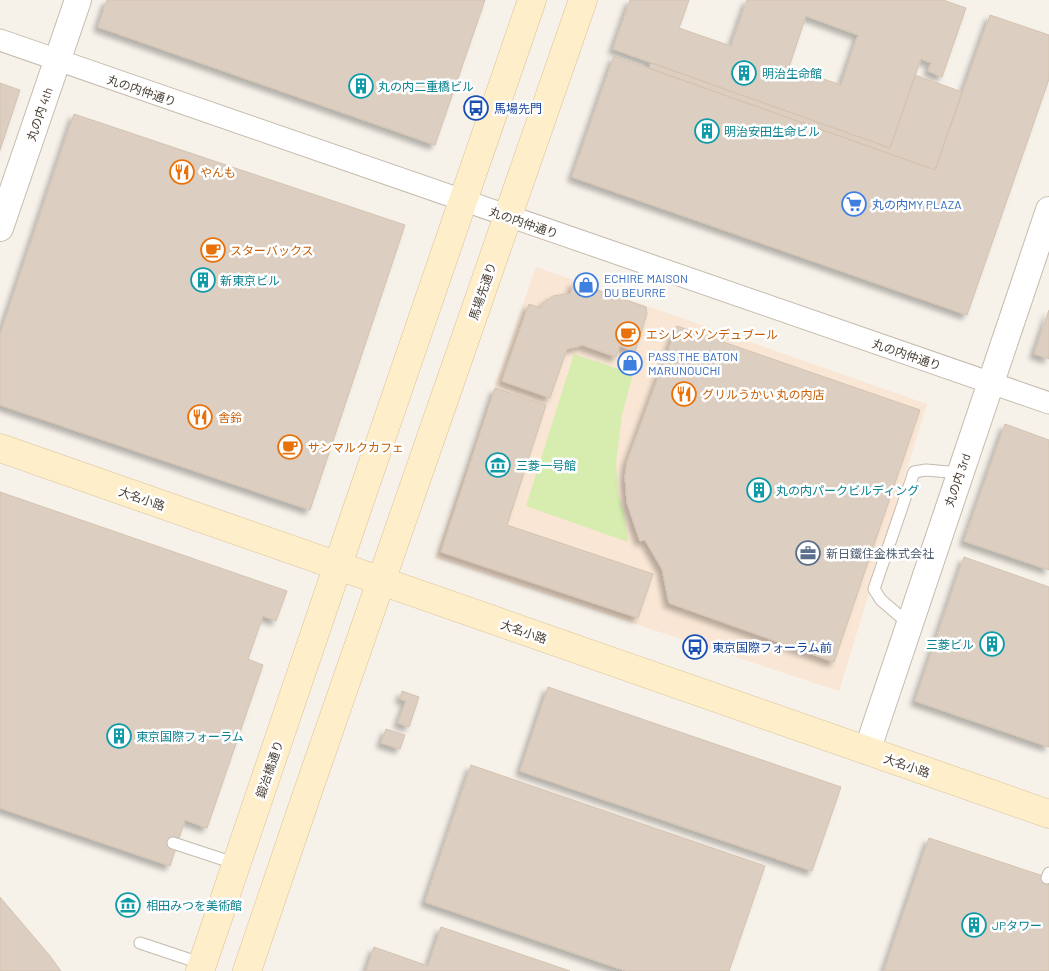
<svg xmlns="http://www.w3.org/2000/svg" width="1049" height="971" font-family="Barlow,'Noto Sans JP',sans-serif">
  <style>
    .commercial { fill: #f9e6d4 }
    .green { fill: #d6edaf }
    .building { fill: #dccfc1; stroke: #d4c3b0; fill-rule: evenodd; filter: url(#shadow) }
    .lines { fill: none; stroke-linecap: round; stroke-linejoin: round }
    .service-casing { stroke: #c5bbae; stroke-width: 13 }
    .minor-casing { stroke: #c5bbae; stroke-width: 23 }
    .tertiary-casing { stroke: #c5bbae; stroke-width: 28 }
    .secondary-casing { stroke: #d9c296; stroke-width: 29 }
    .service { stroke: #fff; stroke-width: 11 }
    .minor { stroke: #fff; stroke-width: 21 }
    .tertiary { stroke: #fff; stroke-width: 26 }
    .secondary { stroke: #ffeeca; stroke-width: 28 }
    .labels { text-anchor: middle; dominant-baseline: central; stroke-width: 5; stroke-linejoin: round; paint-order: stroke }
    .culture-label { font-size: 12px; fill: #0d838f; stroke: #fff; text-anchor: start }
    .street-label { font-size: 12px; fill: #4b4137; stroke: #fff }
    .transit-label { font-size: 12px; fill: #164399; stroke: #fff; text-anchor: start }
    .food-label { font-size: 12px; fill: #c56008; stroke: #fff; text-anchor: start }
    .shop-label { font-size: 12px; fill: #366cbe; stroke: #fff; text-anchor: start }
    .service-label { font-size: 12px; fill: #4e5e75; stroke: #fff; text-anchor: start }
  </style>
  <defs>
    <filter id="shadow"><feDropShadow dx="-4.5" dy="4.5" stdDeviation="2.5" flood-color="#0004"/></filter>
  </defs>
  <rect width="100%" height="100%" fill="#f6f1e9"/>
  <path class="commercial" d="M536 267 927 404 839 691 435 558Z"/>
  <path class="green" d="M574 354 633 374 622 415 616 463 618 493 624 513 628 542 526 506Z"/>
  <path class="building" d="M107 0H485L435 145 98 27Z
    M630 0H689L679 28 731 46 747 0H943L966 8 942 77 928 71 931 63 921 59 890 148 613 49ZM806 16 858 35 841 85 789 67Z
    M990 15 1049 35V79L967 315 572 177 614 56 935 170Z
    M651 63 890 148 915 75 962 92 935 170 649 68Z
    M0 83 20 90 0 150Z
    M74 114 405 225 310 510 0 405V335Z
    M574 282 646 307 647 314 635 352 620 346 616 357 582 345 577 347 567 349 550 398 502 381 529 304 541 308 543 303 553 296 564 294H570Z
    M1049 310V359L1034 354Z
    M677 326 920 410 834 662 669 603 662 569 645 540 640 541 634 524 627 503 625 477 627 462Z
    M495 388 546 405 507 525 653 574 638 618 441 552Z
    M1005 424 1049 440V570L964 541Z
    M0 492 287 591 276 621 263 616 248 659 263 665 207 828 185 820 170 866 0 808Z
    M964 557 1049 587V747L915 701Z
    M548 687 841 787 812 871 520 771Z
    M402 691 419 697 409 727 398 723 406 701 400 699Z
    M386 729 405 735 400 749 381 743Z
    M471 765 765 866 729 971H626L425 902Z
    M929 838 1049 878V971H884Z
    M0 897 50 956 61 971H0Z
    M441 927 570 971H366L374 947 428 966Z"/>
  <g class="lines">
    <g class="service-casing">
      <path id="service" d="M909 624 881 600 874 589 914 472 926 470 960 473
        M173 843 237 864
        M1047 878 1049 873
        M140 943 203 964"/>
    </g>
    <g class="minor-casing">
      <path id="minor" d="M0 40 1049 403"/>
    </g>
    <g class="tertiary-casing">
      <path id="tertiary" d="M0 228 78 0
        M867 751 1049 210"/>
    </g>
    <g class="secondary-casing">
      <path id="secondary" d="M0 448 1049 814
        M200 971 354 518 532 0
        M247 971 306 797 583 0"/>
    </g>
    <use href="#service" class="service"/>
    <use href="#minor" class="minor"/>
    <use href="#tertiary" class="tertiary"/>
    <use href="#secondary" class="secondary"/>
  </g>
  <defs>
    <g id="building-ring" transform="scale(1.25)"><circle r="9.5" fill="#fff" stroke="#0f9aa8" stroke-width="1.5"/><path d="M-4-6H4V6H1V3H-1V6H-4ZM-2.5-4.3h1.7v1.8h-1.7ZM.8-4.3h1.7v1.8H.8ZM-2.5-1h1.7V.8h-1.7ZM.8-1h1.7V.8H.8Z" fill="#0f9aa8"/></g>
    <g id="bus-ring" transform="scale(1.25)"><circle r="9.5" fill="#fff" stroke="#1a4fb4" stroke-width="1.5"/><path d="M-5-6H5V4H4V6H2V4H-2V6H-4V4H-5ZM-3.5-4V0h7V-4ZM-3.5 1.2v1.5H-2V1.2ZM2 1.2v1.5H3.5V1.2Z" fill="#1a4fb4"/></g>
    <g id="restaurant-ring" transform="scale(1.25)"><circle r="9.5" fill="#fff" stroke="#e8710a" stroke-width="1.5"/><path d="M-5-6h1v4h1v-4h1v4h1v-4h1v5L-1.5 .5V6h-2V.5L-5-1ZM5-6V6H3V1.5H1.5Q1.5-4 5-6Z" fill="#e8710a"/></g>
    <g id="supermarket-ring" transform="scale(1.25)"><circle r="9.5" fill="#fff" stroke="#3f7fe0" stroke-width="1.5"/><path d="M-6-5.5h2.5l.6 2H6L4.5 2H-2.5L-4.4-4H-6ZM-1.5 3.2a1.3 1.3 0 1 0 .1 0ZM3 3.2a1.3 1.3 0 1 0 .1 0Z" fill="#3f7fe0"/></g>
    <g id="cafe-ring" transform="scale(1.25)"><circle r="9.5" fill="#fff" stroke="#e8710a" stroke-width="1.5"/><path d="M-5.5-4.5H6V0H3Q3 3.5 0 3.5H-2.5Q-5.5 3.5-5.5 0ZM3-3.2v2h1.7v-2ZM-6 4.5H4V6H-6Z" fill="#e8710a"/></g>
    <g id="shop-ring" transform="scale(1.25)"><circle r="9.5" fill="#fff" stroke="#3f7fe0" stroke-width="1.5"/><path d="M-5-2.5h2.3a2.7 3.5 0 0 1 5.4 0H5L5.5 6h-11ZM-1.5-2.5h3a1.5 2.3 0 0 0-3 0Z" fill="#3f7fe0"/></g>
    <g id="museum-ring" transform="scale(1.25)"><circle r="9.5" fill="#fff" stroke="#0f9aa8" stroke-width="1.5"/><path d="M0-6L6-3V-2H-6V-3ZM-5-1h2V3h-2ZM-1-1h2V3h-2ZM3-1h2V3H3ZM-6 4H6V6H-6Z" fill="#0f9aa8"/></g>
    <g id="office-ring" transform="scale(1.25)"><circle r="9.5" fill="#fff" stroke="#5c6f8a" stroke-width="1.5"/><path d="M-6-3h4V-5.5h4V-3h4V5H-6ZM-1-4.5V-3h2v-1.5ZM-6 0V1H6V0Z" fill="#5c6f8a"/></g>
  </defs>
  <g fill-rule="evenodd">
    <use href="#building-ring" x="744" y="73"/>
    <use href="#building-ring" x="361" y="86"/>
    <use href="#bus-ring" x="476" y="108"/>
    <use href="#building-ring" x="707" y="131"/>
    <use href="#restaurant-ring" x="182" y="172"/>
    <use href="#supermarket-ring" x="854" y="204"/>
    <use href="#cafe-ring" x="213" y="250"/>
    <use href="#building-ring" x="203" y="280"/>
    <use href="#shop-ring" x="586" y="285"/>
    <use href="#cafe-ring" x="628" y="334"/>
    <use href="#shop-ring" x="630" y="363"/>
    <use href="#restaurant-ring" x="684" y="394"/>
    <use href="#restaurant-ring" x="200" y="417"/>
    <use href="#cafe-ring" x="290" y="447"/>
    <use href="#museum-ring" x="498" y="465"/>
    <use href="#building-ring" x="759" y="490"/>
    <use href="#office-ring" x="808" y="553"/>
    <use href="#building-ring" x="992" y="644"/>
    <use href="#bus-ring" x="695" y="647"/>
    <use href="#building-ring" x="119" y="736"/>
    <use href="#museum-ring" x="128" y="905"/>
    <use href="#building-ring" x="974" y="925"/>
  </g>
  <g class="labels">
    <g class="culture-label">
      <text x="762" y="73">明治生命館</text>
      <text x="378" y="86">丸の内二重橋ビル</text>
      <text x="724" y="131">明治安田生命ビル</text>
      <text x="220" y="280">新東京ビル</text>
      <text x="516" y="465">三菱一号館</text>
      <text x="776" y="490">丸の内パークビルディング</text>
      <text x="974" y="644" text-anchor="end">三菱ビル</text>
      <text x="136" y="736">東京国際フォーラム</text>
      <text x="146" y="905">相田みつを美術館</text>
      <text x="992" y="925">JPタワー</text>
    </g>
    <g class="street-label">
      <text transform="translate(142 90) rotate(19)">丸の内仲通り</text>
      <text transform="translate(39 114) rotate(-71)">丸の内 4th</text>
      <text transform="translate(524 222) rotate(19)">丸の内仲通り</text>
      <text transform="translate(482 291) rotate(-71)">馬場先通り</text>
      <text transform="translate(907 354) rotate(19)">丸の内仲通り</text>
      <text transform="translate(957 480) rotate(-71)">丸の内 3rd</text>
      <text transform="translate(142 498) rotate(19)">大名小路</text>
      <text transform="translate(524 631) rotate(19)">大名小路</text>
      <text transform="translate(907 765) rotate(19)">大名小路</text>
      <text transform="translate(269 769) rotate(-71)">鍛冶橋通り</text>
    </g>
    <g class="transit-label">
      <text x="494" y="108">馬場先門</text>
      <text x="712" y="647">東京国際フォーラム前</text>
    </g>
    <g class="food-label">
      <text x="200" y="172">やんも</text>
      <text x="230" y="250">スターバックス</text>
      <text x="646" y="334">エシレメゾンデュブール</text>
      <text x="702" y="394">グリルうかい 丸の内店</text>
      <text x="218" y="417">舎鈴</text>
      <text x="308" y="447">サンマルクカフェ</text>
    </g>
    <g class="shop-label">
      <text x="872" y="204">丸の内MY PLAZA</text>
      <text x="604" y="278">ECHIRE MAISON<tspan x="604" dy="14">DU BEURRE</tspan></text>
      <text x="648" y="356">PASS THE BATON<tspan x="648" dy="14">MARUNOUCHI</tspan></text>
    </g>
    <g class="service-label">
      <text x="826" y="553">新日鐵住金株式会社</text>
    </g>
  </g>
</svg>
